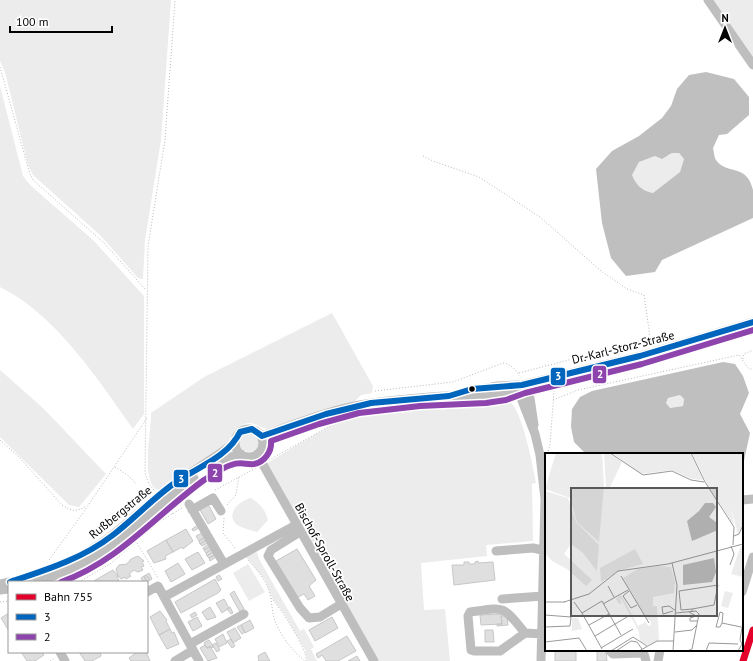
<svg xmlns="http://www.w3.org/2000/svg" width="753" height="661" font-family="'PT Sans',sans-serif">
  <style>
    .green { fill: #ececec }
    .water { fill: #bfbfbf; fill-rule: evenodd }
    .building { fill: #dfdfdf; stroke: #c7c7c7 }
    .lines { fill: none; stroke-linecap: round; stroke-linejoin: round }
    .path { stroke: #b9b9b9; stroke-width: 1; stroke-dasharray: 1 2; stroke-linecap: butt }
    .minor { stroke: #bebebe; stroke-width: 9 }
    .bus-1-casing { stroke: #fff; stroke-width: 9 }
    .bus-2-casing { stroke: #fff; stroke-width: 9 }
    .bus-1 { stroke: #0065bd; stroke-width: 6 }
    .bus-2 { stroke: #8e44ad; stroke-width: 6 }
    .rail-1-casing { stroke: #fff; stroke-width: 10 }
    .rail-1 { stroke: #e4002b; stroke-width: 7 }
    .bus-dot { fill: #000; stroke: #fff; stroke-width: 1.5 }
    .labels { text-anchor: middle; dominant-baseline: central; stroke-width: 3.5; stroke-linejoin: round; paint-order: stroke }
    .street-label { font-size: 12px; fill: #000; stroke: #fff }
    .inset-road { fill: none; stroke: #999; stroke-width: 1 }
    .view { fill: #595959; fill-opacity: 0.15; stroke: #595959; stroke-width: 2 }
    .inset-edge { fill: none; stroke: #000; stroke-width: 2 }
    .line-badge { stroke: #fff; stroke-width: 1.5 }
    .badge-label { font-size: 11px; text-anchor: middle; font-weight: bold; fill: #fff }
  </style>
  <rect width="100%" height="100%" fill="#fff"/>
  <path class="green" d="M0 0H171L161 140 145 240 143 279 138 278 101 236 33 175 28 165 5 72 0 61Z
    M711 0H753V62Z
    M0 86 23 176 30 185 93 240 144 296V414L133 429C98 379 55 314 0 287Z
    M672 153H679L684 159 680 172 653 193C642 191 636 185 631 175L639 162 655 156H668Z
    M332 313 373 386 372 393 361 395 354 402 267 429C262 428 260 426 255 424 242 419 233 432 230 443L162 490C138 491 152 430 151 413L204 377Z
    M0 370 43 408 106 474 79 507 69 505 0 437Z
    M680 395 684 399 683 406 670 408 666 403 668 398Z
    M497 401C501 401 507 399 511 403 523 414 533 467 536 483L532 484 533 541 486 545 487 556 421 563 424 610 445 609 450 661H378L267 463C295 447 329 424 358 414 395 403 438 405 476 403L477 406 496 404Z
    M239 442a10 10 0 1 1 20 0a10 10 0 1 1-20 0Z
    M251 498C260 504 265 509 268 520L257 532C250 530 241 528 236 524 225 513 241 500 251 498Z
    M257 552 259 559 300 631 304 629 314 647 311 649 317 661H307L305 650 285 615 272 598 265 580 246 557Z
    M248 564 265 592 249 601 233 573Z"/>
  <path class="water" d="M706 72 734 79 749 97V115L727 134 719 135 713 148C714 151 714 157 716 160 726 175 747 163 753 190 753 198 753 209 753 218L662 260 655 272 626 276 611 258 602 223 596 169 612 151 639 136 662 118 671 106 677 89 689 75ZM672 153H679L684 159 680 172 653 193C642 191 636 185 632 175L639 162 655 156 662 159Z
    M723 362 735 364 743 376 749 393 740 414 750 433 742 470V454H586L574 442 571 427 572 409 580 397 592 391ZM680 395 684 399 683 406 670 408 666 403 668 398Z"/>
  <path class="building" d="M208 504 216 519 208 524 199 508Z
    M198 525 199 528 193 531 192 529Z
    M186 529 193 541 183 549 182 547 173 552 166 540Z
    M202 533 205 537 199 541 196 536Z
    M205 537 206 540 200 544 199 541Z
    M166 540 173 552 165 556 166 559 154 563 147 551Z
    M206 540 208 543 202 546 200 544Z
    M209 544 210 547 204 550 203 548Z
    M210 547 212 549 206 553 204 550Z
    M212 549 213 552 207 556 206 553Z
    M297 549 316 580 309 586 315 596 308 600 304 594 296 598 276 561Z
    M198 552 205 563 192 570 185 559Z
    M213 552 215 555 209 558 207 556Z
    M215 555 216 557 210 561 209 558Z
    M138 556 144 561 142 562 144 566 141 567 143 570 138 572 134 570 129 574 131 576 126 579 125 577 121 579 118 576 116 569 119 565 127 564 131 559Z
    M478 561V563L493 562 495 580 454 585 452 565H464V562H469V564H475V562Z
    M178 563 185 574 171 582 165 571Z
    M113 570 118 576 117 577 119 580 116 582H92Z
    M149 573 152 579 150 580 146 575Z
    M146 575 150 580 147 582 144 576Z
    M219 575 222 579 218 581 216 577Z
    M144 576 147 582H143L141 578Z
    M215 579 221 590 218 593 181 613 175 602Z
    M234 591 244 609 240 612 230 594Z
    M224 599 229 608 222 613 216 603Z
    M210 607 216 617 207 620 202 612Z
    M230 607 233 613 231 614 227 609Z
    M160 611 167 620 166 621 170 629 159 635 150 617Z
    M195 612 197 615 192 618 190 615Z
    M9 613V631L1 618Z
    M501 614 502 624 481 625 480 615Z
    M501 616H507L508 625 497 626V624H502Z
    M197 617 202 626 193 631 188 622Z
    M332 617 338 628 315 641 309 630Z
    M250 620 254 628 245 633 241 625Z
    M241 625 245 632 242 634 237 627Z
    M235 628 241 638 233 643 227 632Z
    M170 629 172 633 174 632 179 644 167 649 159 635Z
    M485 630H493L494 642H485Z
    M223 634 227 643 219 647 215 639Z
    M347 636 356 651 338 661H326L322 655 318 658 316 654Z
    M231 639 235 646 232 648 227 641Z
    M209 640 214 647 207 648 204 643Z
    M216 643 220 650 217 652 212 645Z
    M205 645 207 648 210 646 217 658 208 661 200 648Z
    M555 650H576V661H555Z
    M606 650 607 661H597V651Z
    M21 652H42L44 655 35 661H27Z
    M79 652H100L101 656 92 661H85Z
    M137 652H146L150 661H131L129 658Z
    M265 652 270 661H258L259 660 258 656Z
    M357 656 360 661H348Z"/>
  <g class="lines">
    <path class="path" d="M0 67 29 171 33 180 103 242 146 290
      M423 156 433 161 479 177 540 217 601 271 627 289 644 295 651 344
      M743 359 744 354 753 350
      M519 373 649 339
      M375 391 453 382 503 363C510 364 516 369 519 376
      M553 400 578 390 739 355 748 368 753 370
      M0 440 18 456 62 505C71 511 76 512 85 507
      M548 451 550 445 554 391
      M269 460 348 416
      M115 467 129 476 136 484
      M154 490 149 484 145 473 148 246 165 140 175 0
      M215 490 256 468
      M227 505 236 495 239 476
      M169 508 173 514
      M224 518 223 533 235 548
      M137 543 158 578
      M49 560 83 513 147 418
      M248 560C257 570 267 581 270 594 272 603 272 612 275 621 281 637 292 650 305 661
      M79 582 110 564 158 523 182 508
      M271 598C280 607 308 650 306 661
      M0 602 9 601
      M50 661 55 658"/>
    <path class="minor" d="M708 0 753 65
      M522 385 521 398 535 434 540 455 545 499 541 661
      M522 385 530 398 534 425
      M458 394 497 386 518 385
      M235 443a14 14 0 1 1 28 0a14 14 0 1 1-28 0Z
      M262 436C298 423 334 408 372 403 397 400 423 397 448 396 473 395 499 398 522 385L640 356 753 322
      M257 454 374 661
      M217 464 226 458 241 454
      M742 500 753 499
      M189 504 224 564
      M192 510 213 498 221 511
      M300 532 271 550 268 556 300 608 309 618 320 617 341 604
      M496 551 533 548 546 551
      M10 582C46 573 82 558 111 536 132 520 150 502 170 487 191 471 215 459 235 442
      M37 582C65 572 93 562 116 543 143 522 166 497 194 478
      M0 584 9 582
      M0 590 9 589
      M147 592 158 586 199 661
      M742 592 753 557
      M164 597 296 525
      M502 599 543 596
      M525 633 500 651H474L471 650 468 616 470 612C506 607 502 605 525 633L542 634
      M190 644 244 614
      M609 650 613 654 640 653 644 654 646 661
      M60 652 65 661
      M175 661 193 650
      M658 661 660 650"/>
    <g class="bus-1-casing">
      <path id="bus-1" d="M10 582C46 570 82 559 113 535 134 519 153 498 176 482 198 467 228 457 240 432L252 429 262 436 326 414 371 403 449 396 472 389 522 385 640 356 753 322"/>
    </g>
    <g class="bus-2-casing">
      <path id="bus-2" d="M61 582C118 562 156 515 204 480 212 475 222 468 231 465 241 461 246 465 254 464 265 462 272 451 271 441L319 424 359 413 420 406 486 403 506 400 525 393 642 364 753 330"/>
    </g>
    <use href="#bus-1" class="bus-1"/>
    <use href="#bus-2" class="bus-2"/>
    <g class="rail-1-casing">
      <path id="rail-1" d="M743 661 753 630"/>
    </g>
    <use href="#rail-1" class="rail-1"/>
  </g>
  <circle class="bus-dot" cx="472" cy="389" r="3.5"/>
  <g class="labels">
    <g class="street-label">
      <text transform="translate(623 347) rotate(-14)">Dr.-Karl-Storz-Straße</text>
      <text transform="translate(120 512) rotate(-39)">Rußbergstraße</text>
      <text transform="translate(325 552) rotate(61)">Bischof-Sproll-Straße</text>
    </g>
  </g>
  <g transform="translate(545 453)">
    <rect width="198" height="198" fill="#fff"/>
    <path d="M11 0H57L59 32 54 89 32 69 25 45 0 36ZM59 0H64L77 9 64 36 61 34ZM67 0H145L158 27 147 26 127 17 96 21ZM147 0H198V70L193 81 186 56 189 72 163 33ZM0 38 23 45 31 69 54 92 52 118 38 100 26 91 19 101 47 127 41 133 22 116 7 108 0 100ZM198 93V124L186 121 195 95ZM90 96 98 111 75 117 56 129 55 115ZM113 113 126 114 130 129 129 140 108 144V153H112L114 187 103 192 95 188 94 179 77 147 74 144 77 150 74 151 71 146 76 142 93 173 101 169 103 173 106 172V168L102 166 78 125 93 116ZM180 138 188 140 183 155 176 153ZM27 165H33L37 176 27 178Z" fill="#ececec"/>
    <path d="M160 50H168L171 54 164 64 171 69 173 77 147 88 142 68 154 58ZM169 105 171 119 167 129 138 132V112Z" fill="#bfbfbf"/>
    <path class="inset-road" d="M65 0 98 22 127 18 146 27 159 29M146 0 160 29 189 74 188 92M189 83 194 81 198 72M127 110 132 132 128 198M185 112 189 101 186 93M76 123 104 170M63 133 69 144M84 138 78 143 86 155 92 152M0 149H20M19 149 44 141 73 118 123 111 198 91M29 149 37 160M58 151 83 137M147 156 136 157 134 138 173 132 169 152 147 156V159M128 158 118 161 117 154 124 153 131 158M144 159 151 163 145 165V168H153M131 160 151 158 154 161 147 196 142 198M0 162 26 164 25 173 0 174M177 170 175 174H171L175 159 178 160 177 170 196 174M44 172 64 161M130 179 147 177 152 172M50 183 82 164M0 189 34 185 42 198M56 195 88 176M57 196 37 160 57 148 76 182M66 198 88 184 102 193M71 198 86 188 92 189 97 196M94 198 112 188H129M161 198 164 190 193 191M193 198 197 191 195 187 198 168"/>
    <path class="view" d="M26 35H172V163H26Z"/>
    <rect width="198" height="198" class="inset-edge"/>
  </g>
  <g class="line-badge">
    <rect x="592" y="365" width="15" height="19" rx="4" fill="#8e44ad"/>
    <rect x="550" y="367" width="16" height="19" rx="4" fill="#0065bd"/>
    <rect x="207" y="463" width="16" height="20" rx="4" fill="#8e44ad"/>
    <rect x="173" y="469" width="16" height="19" rx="4" fill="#0065bd"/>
  </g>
  <g class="badge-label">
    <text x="600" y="378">2</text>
    <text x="558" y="380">3</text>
    <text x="215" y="477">2</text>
    <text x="181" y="483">3</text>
  </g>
  <rect x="8" y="581" width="140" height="72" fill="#ffffff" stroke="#999999"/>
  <rect x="16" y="594" width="20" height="6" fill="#e4002b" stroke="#999999"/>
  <text x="44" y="601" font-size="12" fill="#000000">Bahn 755</text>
  <rect x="16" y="614" width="20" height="6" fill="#0065bd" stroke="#999999"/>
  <text x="44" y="621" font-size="12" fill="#000000">3</text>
  <rect x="16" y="634" width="20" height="6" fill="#8e44ad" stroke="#999999"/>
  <text x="44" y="641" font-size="12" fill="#000000">2</text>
  <g transform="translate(725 28)" stroke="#ffffff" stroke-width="3" paint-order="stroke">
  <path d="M0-3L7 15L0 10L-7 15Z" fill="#000000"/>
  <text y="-6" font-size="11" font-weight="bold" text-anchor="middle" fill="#000000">N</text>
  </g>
  <path d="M10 26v6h102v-6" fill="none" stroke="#000000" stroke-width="2"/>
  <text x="16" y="26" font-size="12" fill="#000000" stroke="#ffffff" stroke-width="3" paint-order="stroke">100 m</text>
</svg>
